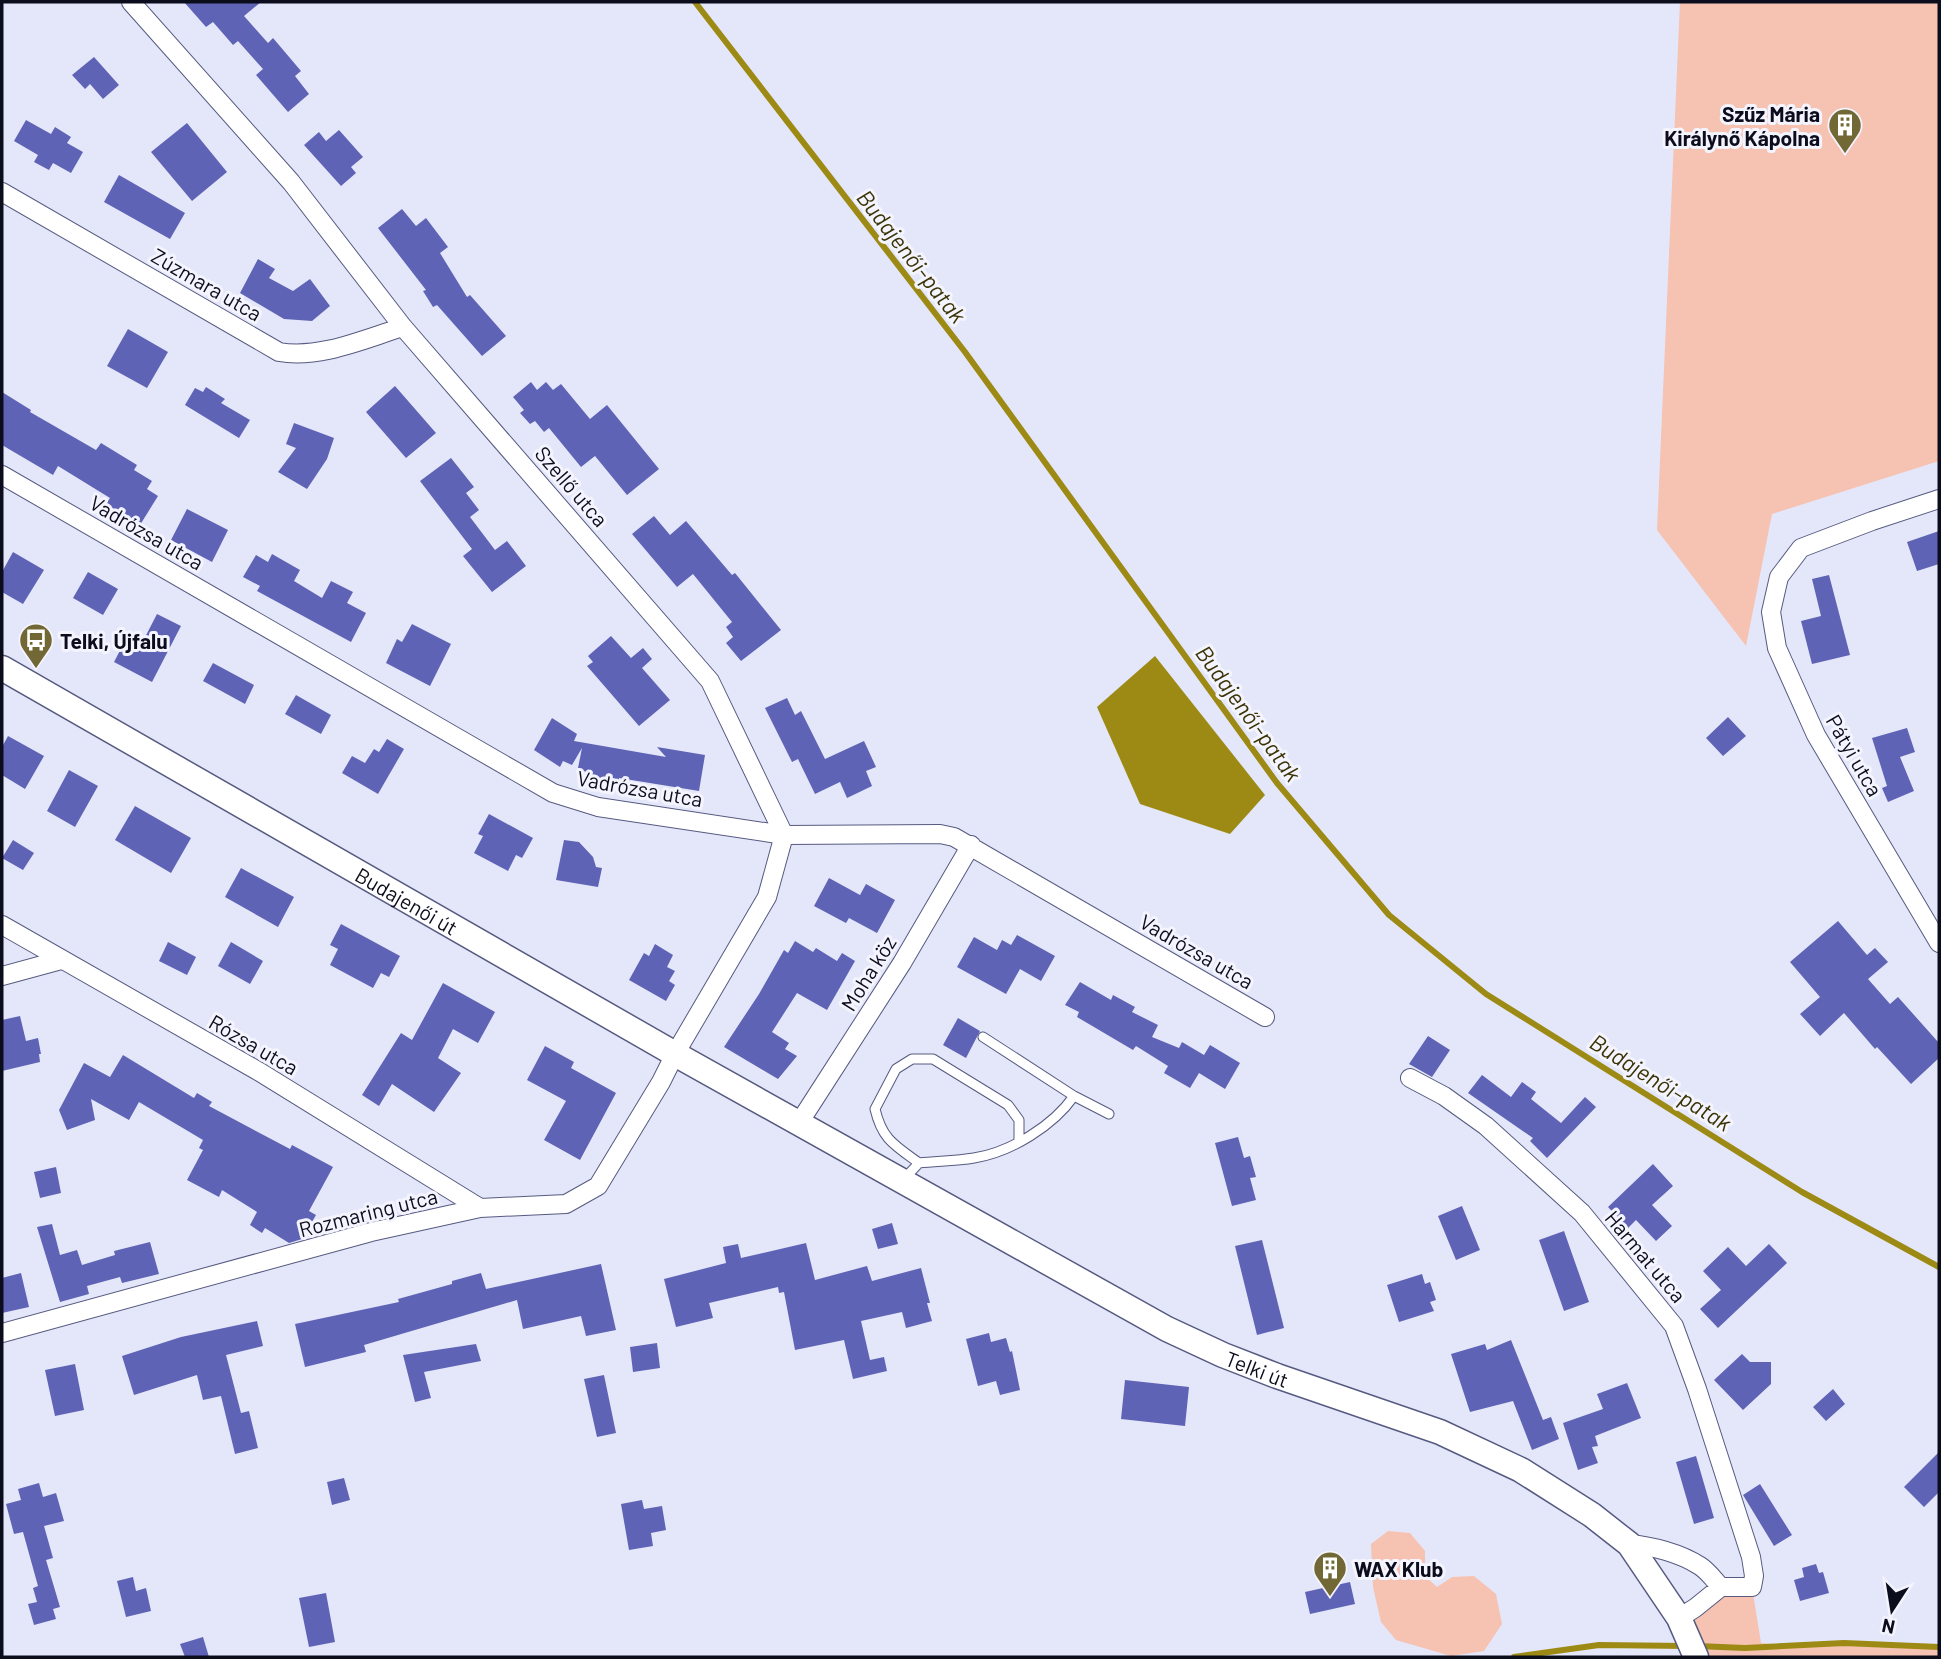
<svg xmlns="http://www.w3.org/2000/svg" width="1941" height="1659" font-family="Barlow,sans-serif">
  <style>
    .green { fill: #f6c2b1 }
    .water { fill: #9d8a14 }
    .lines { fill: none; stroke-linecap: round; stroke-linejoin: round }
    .stream { stroke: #9d8a14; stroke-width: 6 }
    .building { fill: #5f63b5 }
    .service-casing { stroke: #565a80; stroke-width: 11 }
    .minor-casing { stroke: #565a80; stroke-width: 20 }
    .secondary-casing { stroke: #565a80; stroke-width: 27 }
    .service { stroke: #fff; stroke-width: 9 }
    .minor { stroke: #fff; stroke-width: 18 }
    .secondary { stroke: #fff; stroke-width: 24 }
    .labels { text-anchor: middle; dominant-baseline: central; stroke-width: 6; stroke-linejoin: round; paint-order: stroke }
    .poi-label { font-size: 21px; font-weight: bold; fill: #0c0d1c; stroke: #f3f4fe; text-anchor: start }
    .street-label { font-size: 21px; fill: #0c0d1c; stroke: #f3f4fe }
    .water-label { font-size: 23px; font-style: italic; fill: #3b3305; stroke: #f3f4fe }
  </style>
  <rect width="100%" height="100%" fill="#e4e7f9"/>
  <path class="green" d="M1680 2H1939V461L1772 514 1746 646 1657 530Z
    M1388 1531 1410 1533 1425 1551V1576L1437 1587 1452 1577 1474 1576 1496 1594 1502 1624 1484 1651 1451 1656 1396 1640 1381 1622 1373 1587 1371 1544Z
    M1721 1587H1752L1761 1643 1793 1646 1844 1643 1939 1647V1657H1702L1689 1626 1695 1608Z"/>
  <path class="water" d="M1155 656 1265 795 1230 834 1140 804 1097 707Z"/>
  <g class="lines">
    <path class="stream" d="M695 2 965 352 1277 783 1389 915 1486 994 1802 1192 1939 1267
      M1697 1646 1745 1648 1844 1643 1939 1647
      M1514 1657 1599 1645 1686 1646"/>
  </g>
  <path class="building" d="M184 2H261L244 16 268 43 273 38 301 71 295 76 309 94 288 112 256 75 263 69 238 41 233 45 213 22 206 27Z
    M94 57 119 85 103 99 90 84 85 89 72 75Z
    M26 120 51 134 55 127 71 137 67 143 83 152 71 173 53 163 49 170 34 162 38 155 14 141Z
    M187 123 227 172 192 201 151 152Z
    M339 130 363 157 351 167 356 173 341 186 304 145 319 132 326 141Z
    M119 175 185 213 170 239 104 202Z
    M402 209 416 226 426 218 448 247 440 253 467 297 470 295 506 336 482 356 437 305 433 307 423 291 426 290 378 228Z
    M258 259 275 269 269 278 293 291 310 279 330 306 312 321 284 319 240 293Z
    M128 329 168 352 147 388 107 366Z
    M531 382 537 390 546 382 553 390 561 384 590 419 607 405 659 469 627 495 595 456 581 467 549 428 544 432 535 421 530 424 520 413 524 410 513 397Z
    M395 386 436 433 406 458 366 412Z
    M206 387 225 399 221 403 250 420 239 438 185 405 195 388 203 392Z
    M2 392 31 410 30 412 96 450 101 443 137 465 134 470 152 481 147 489 158 496 140 525 106 504 110 498 58 466 53 475 2 445Z
    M294 423 334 438 327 459 307 489 278 472 296 448 286 444Z
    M451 458 474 487 466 493 479 510 470 517 495 550 507 541 526 566 492 592 463 556 472 549 420 481Z
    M187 509 228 530 212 562 171 540Z
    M654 516 670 535 686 521 732 575 735 573 781 630 741 661 726 643 733 637 726 627 732 622 693 574 677 587 632 534Z
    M1939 531V564L1917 571 1907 542Z
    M13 552 44 570 23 604 2 592V572Z
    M272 554 300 570 294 581 322 598 331 581 353 592 347 603 366 613 351 642 257 591 260 586 243 577 256 555 268 562Z
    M88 572 118 589 103 615 73 598Z
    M1829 575 1850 655 1812 664 1801 621 1821 616 1812 579Z
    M157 614 181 626 152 682 114 662 126 639 140 647Z
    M412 624 451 644 430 686 386 663 397 639 402 642Z
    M611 636 631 658 643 648 652 659 642 668 670 700 639 726 587 666 593 662 588 656Z
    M213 663 254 685 245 704 203 681Z
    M296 695 331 715 321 734 285 714Z
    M787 698 795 715 801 711 825 759 864 741 876 767 866 771 872 786 847 798 840 782 815 794 798 759 792 762 765 708Z
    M1728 717 1746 736 1723 756 1706 738Z
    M552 718 577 734 574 741 666 757 657 747 705 755 699 791 619 778V783L589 779 590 774 578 768 582 748 572 765 563 761 560 767 534 750Z
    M1907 728 1915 752 1900 757 1914 791 1888 802 1882 788 1887 786 1872 738Z
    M8 736 44 756 25 789 2 775V747Z
    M387 739 404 749 378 794 342 773 352 756 365 763 374 749 379 752Z
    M69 770 98 786 75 827 47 811Z
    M135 806 191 838 171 873 115 840Z
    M489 814 533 838 522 858 516 855 508 871 474 853 483 836 478 834Z
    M13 840 34 853 23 870 2 858Z
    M564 840 579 842 593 857 596 867 602 868 598 887 556 880Z
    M241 868 294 897 278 927 225 897Z
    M829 878 860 895 866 884 895 900 877 933 849 918 846 923 814 906Z
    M1838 921 1867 955 1875 948 1888 962 1868 979 1890 1004 1898 997 1939 1043V1058L1911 1084 1877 1047 1875 1049 1844 1013 1820 1036 1800 1014 1820 997 1790 962Z
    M341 924 400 956 389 977 381 973 373 988 330 965 338 949 330 945Z
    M1017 935 1055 956 1041 981 1020 969 1006 994 957 967 974 937 997 950 1002 940 1011 945Z
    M795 941 813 952 816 948 837 961 842 953 855 961 827 1010 797 993 772 1032 789 1043 785 1049 797 1056 778 1079 724 1047 759 994 784 950 788 953Z
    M168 942 196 957 187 975 159 961Z
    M231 942 263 961 250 984 218 966Z
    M655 944 673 955 667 967 675 971 669 981 675 985 666 1001 629 980 644 953 649 956Z
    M1080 982 1111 1000 1113 995 1135 1007 1132 1012 1158 1025 1152 1037 1179 1048 1182 1042 1204 1055 1210 1045 1240 1063 1225 1089 1199 1073 1190 1088 1164 1073 1168 1066 1136 1046 1133 1050 1077 1017 1079 1012 1065 1005Z
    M443 983 495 1012 478 1043 453 1029 438 1058 461 1073 434 1112 392 1084 379 1106 362 1095 401 1033 412 1040Z
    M20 1016 26 1041 38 1038 41 1054H39L40 1062 2 1071V1020Z
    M958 1018 980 1031 966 1058 943 1045Z
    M1428 1036 1450 1050 1432 1077 1409 1064Z
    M545 1046 574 1062 571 1068 616 1093 580 1160 544 1140 566 1101 527 1080Z
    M123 1055 194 1098 197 1093 212 1102 209 1106 290 1149 292 1145 333 1167 309 1211 316 1215 302 1239 289 1243 265 1228 262 1233 250 1225 257 1212 222 1190 219 1197 187 1180 203 1150 199 1148 203 1140 139 1102 129 1120 91 1099 95 1120 67 1130 59 1110 84 1063 110 1077Z
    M1482 1075 1511 1097 1522 1082 1536 1092 1531 1099 1561 1123 1585 1097 1596 1107 1547 1158 1530 1141 1533 1138 1468 1093Z
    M1238 1137 1244 1158 1250 1156 1256 1177 1250 1178 1256 1200 1232 1206 1215 1143Z
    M1653 1164 1673 1186 1652 1205 1672 1226 1656 1241 1636 1220 1628 1228 1608 1207Z
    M56 1167 61 1193 40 1198 34 1172Z
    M1462 1206 1480 1250 1456 1260 1438 1216Z
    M892 1223 898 1244 878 1249 872 1229Z
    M52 1224 60 1255 77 1250 82 1265 115 1255 114 1251 150 1242 159 1274 122 1283 120 1277 87 1286 89 1294 60 1302 37 1227Z
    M1564 1231 1589 1302 1564 1311 1539 1240Z
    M1262 1240 1284 1328 1257 1335 1235 1246Z
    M806 1243 815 1280 867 1266 872 1281 921 1268 930 1303H927L932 1321 906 1328 902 1312 861 1321 870 1360 884 1357 887 1371 853 1379 844 1340 795 1350 784 1292 779 1293 778 1287 709 1303 713 1318 676 1327 664 1279 726 1263 723 1247 738 1244 741 1258Z
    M1769 1244 1787 1263 1718 1328 1700 1309 1721 1290 1703 1271 1728 1247 1746 1266Z
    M601 1264 616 1330 586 1336 581 1316 523 1329 517 1300 364 1345 366 1352 305 1367 295 1324 399 1302 398 1299 452 1284V1281L481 1273 486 1289Z
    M21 1273 29 1307 2 1313V1278Z
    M1422 1274 1425 1284 1430 1282 1436 1300 1430 1302 1434 1311 1399 1322 1387 1285Z
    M257 1321 263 1346 226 1355 241 1413 249 1411 258 1448 235 1454 221 1396 203 1400 197 1375 134 1395 122 1356 181 1337Z
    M989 1333 991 1342 1006 1338 1010 1352 1012 1351 1020 1390 1000 1395 996 1381 978 1386 966 1339Z
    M1511 1340 1543 1420 1551 1417 1559 1439 1532 1450 1513 1401 1470 1412 1451 1354 1485 1344 1487 1350Z
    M657 1343 660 1368 633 1372 630 1347Z
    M476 1344 481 1361 424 1372 431 1398 415 1402 403 1355Z
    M1742 1354 1750 1362H1771V1384L1743 1410 1714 1380Z
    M75 1364 84 1410 55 1416 45 1370Z
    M604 1375 616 1433 597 1437 584 1379Z
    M1125 1380 1189 1387 1185 1426 1121 1419Z
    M1627 1383 1641 1418 1595 1436 1598 1446 1592 1447 1598 1463 1578 1470 1563 1423 1603 1409 1597 1394Z
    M1833 1389 1845 1404 1826 1421 1813 1407Z
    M1939 1452V1492L1924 1507 1904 1487Z
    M1696 1456 1714 1518 1694 1524 1676 1462Z
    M344 1478 350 1500 332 1505 327 1482Z
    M39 1483 43 1497 56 1493 64 1521 44 1526 53 1558 46 1560 60 1607 53 1609 56 1619 34 1625 28 1604 37 1602 33 1588 38 1586 23 1532 14 1534 6 1504 21 1500 18 1489Z
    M1760 1484 1792 1535 1774 1546 1743 1495Z
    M642 1500 644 1509 662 1506 666 1530 651 1533 653 1546 629 1550 621 1504Z
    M1816 1564 1819 1573 1823 1572 1829 1593 1800 1601 1794 1580 1804 1577 1802 1568Z
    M133 1577 136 1591 146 1588 151 1611 126 1617 117 1581Z
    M1350 1582 1355 1604 1310 1614 1305 1592Z
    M326 1593 335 1642 309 1647 299 1598Z
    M203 1637 209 1657H185L180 1644Z"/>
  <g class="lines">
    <g class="service-casing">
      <path id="service" d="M1074 1096 1109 1114
        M919 1163C894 1145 882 1139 875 1109L896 1069 912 1059H933L1008 1105 1019 1120V1141
        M903 1180 919 1163C937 1161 956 1161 974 1158 1011 1152 1053 1126 1074 1096L983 1037"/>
    </g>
    <g class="minor-casing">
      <path id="minor" d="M2 192 279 352C320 359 364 339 403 327
        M2 475 553 793 598 807 784 835 940 834 954 837 1265 1017
        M1939 499 1872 521 1801 548 1779 577 1771 612 1777 648 1816 735 1939 943
        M2 925 258 1071 480 1208
        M2 976 61 960
        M1410 1078 1444 1096 1486 1126 1582 1213 1674 1326 1697 1389 1751 1557 1754 1576 1752 1587H1721L1695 1608 1679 1618
        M799 1123 902 963 971 845
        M2 1333 371 1232 480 1208 566 1204 598 1186 661 1082 675 1054 767 897 784 835 710 681 403 327 291 182 131 2
        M1629 1544C1652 1546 1680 1553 1700 1566 1708 1571 1714 1580 1721 1587"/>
    </g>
    <g class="secondary-casing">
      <g id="secondary">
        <path id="s1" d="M2 668 675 1054 1167 1329 1223 1355 1277 1376 1440 1432 1521 1470 1592 1515 1629 1544 1679 1618 1696 1657"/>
      </g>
    </g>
    <use href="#service" class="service"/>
    <use href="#minor" class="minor"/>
    <use href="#secondary" class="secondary"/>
  </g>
  <defs>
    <g id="building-pin" transform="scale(1.75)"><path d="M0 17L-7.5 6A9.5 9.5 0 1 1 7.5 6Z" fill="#716835" stroke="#f3f4fe"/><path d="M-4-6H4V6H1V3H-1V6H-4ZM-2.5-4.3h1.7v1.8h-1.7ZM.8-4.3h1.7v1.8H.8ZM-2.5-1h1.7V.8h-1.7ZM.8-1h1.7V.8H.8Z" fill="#fff"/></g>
    <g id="bus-pin" transform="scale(1.75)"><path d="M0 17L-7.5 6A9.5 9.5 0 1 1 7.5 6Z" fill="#716835" stroke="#f3f4fe"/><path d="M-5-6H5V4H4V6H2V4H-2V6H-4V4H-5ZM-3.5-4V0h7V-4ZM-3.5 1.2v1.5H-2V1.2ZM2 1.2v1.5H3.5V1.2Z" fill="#fff"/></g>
  </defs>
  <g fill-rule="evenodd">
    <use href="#building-pin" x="1845" y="125"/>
    <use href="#bus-pin" x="36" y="640"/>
    <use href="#building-pin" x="1330" y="1568"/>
  </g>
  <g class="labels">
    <g class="poi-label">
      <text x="1820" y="113" text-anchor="end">Szűz Mária<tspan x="1820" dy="24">Királynő Kápolna</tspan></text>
      <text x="60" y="640">Telki, Újfalu</text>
      <text x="1354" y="1568">WAX Klub</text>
    </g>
    <g class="street-label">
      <text transform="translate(207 284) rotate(30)">Zúzmara utca</text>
      <text transform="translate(572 486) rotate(49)">Szellő utca</text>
      <text transform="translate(147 532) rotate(30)">Vadrózsa utca</text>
      <text transform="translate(1855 755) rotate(60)">Pátyi utca</text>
      <text transform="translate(640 788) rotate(10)">Vadrózsa utca</text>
      <text stroke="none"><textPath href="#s1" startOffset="467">Budajenői út</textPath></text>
      <text transform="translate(1197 951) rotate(30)">Vadrózsa utca</text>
      <text transform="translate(868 973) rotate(-58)">Moha köz</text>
      <text transform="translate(254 1044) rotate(30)">Rózsa utca</text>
      <text transform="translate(368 1212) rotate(-14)">Rozmaring utca</text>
      <text transform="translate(1646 1256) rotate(50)">Harmat utca</text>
      <text stroke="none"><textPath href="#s1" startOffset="1438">Telki út</textPath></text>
    </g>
    <g class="water-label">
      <text transform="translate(912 256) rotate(52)">Budajenői-patak</text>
      <text transform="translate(1249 713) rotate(54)">Budajenői-patak</text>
      <text transform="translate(1661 1082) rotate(32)">Budajenői-patak</text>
    </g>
  </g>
  <rect width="1941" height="1659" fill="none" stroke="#0c0d1c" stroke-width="7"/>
  <g transform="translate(1892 1610) rotate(192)" stroke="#f3f4fe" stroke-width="5" paint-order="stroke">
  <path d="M0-5L12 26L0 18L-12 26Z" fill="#0c0d1c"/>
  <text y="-10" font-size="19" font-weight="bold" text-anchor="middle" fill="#0c0d1c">N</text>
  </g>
</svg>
